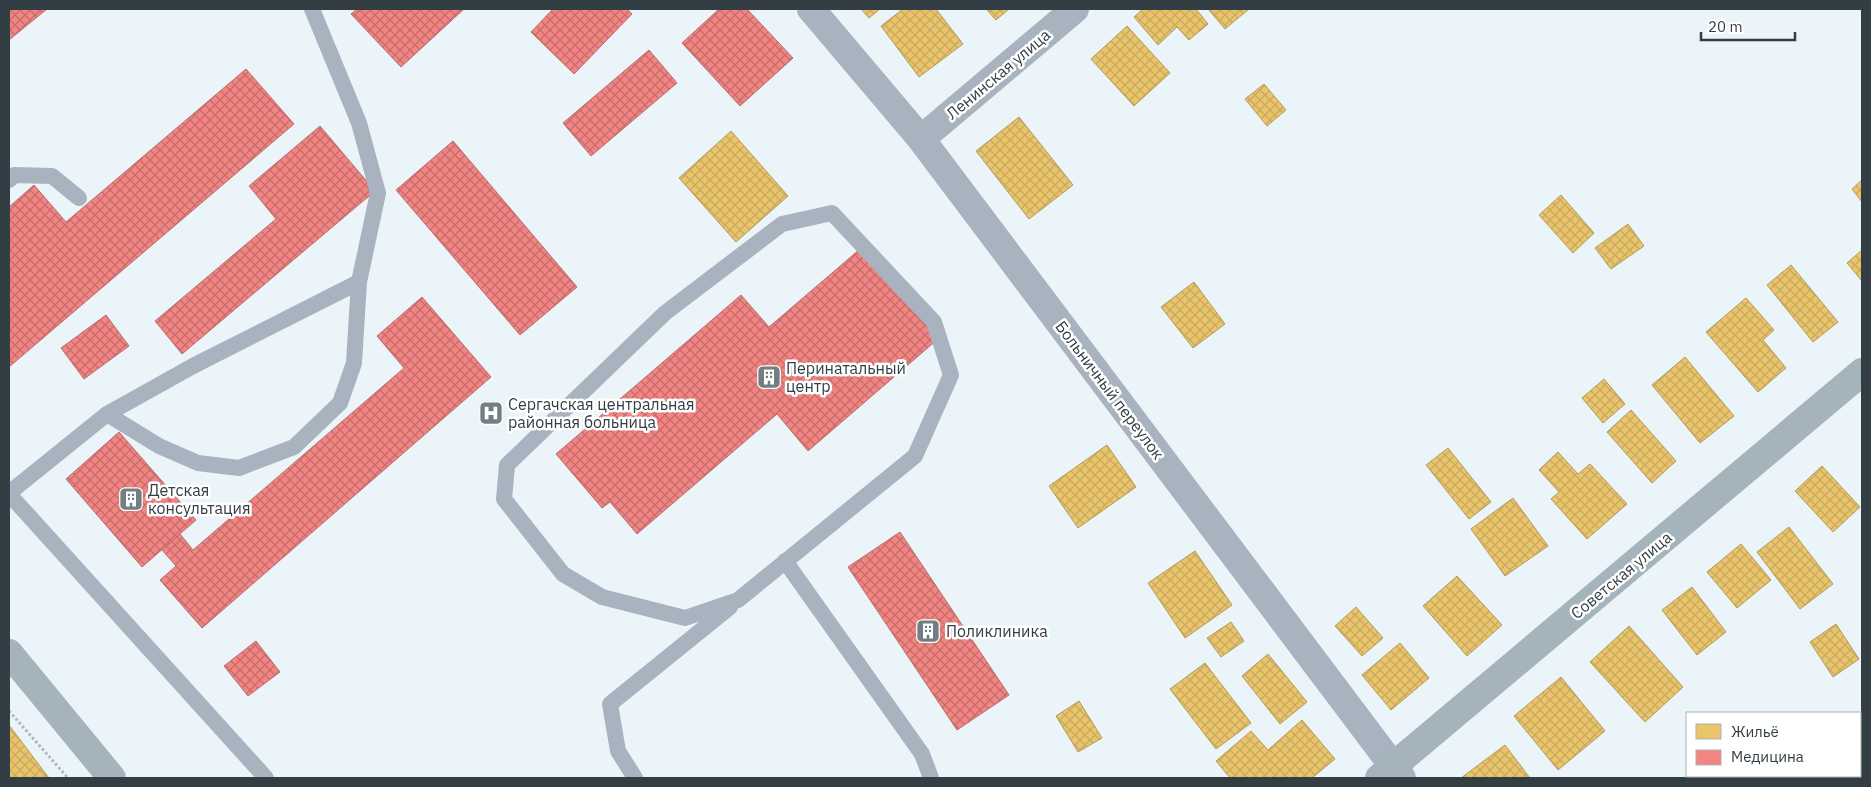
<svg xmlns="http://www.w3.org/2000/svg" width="1871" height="787" font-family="'IBM Plex Sans',sans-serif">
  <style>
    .homes { fill: url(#homes-cross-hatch); stroke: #b29c5e }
    .health { fill: url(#health-cross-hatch); stroke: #b86f6f }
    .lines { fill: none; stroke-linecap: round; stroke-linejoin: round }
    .path { stroke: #afb8bf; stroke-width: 3; stroke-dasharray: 2.5 2.5; stroke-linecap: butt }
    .service { stroke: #a8b3bf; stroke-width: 16 }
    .minor { stroke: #a8b3bf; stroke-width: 28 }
    .secondary { stroke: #a5b3bd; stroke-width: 28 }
    .labels { text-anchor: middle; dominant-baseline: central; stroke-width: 5; stroke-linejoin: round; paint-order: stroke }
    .street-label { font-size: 16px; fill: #323e43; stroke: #fff }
    .poi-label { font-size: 16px; fill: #323e43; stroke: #fff; text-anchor: start }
  </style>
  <defs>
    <pattern id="homes-cross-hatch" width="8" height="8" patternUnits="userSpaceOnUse" patternTransform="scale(1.25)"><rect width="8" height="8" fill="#e9c46a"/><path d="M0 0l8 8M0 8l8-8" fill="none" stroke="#c8a95d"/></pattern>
    <pattern id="health-cross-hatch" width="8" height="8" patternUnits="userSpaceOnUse" patternTransform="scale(1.25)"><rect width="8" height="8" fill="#f28482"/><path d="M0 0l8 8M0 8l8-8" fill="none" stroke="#c56d6c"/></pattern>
  </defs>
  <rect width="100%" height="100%" fill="#ebf4f8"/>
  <path class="homes" d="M861 9H880L869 18Z
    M903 9H936L963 44 919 77 881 26Z
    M986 9H1009L996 20Z
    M1143 9H1196L1208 24 1189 40 1177 27 1158 45 1134 17Z
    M1208 9H1249L1225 29Z
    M1127 26 1170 73 1134 106 1091 59Z
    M1264 84 1286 110 1267 126 1245 99Z
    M1019 117 1073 185 1029 219 976 151Z
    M731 131 788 196 736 242 679 178Z
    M1862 180V202L1852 189Z
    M1561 195 1594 233 1573 253 1539 215Z
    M1628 224 1644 246 1611 269 1595 248Z
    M1862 250V281L1847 263Z
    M1791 265 1838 322 1813 342 1767 285Z
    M1194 282 1225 324 1193 348 1161 307Z
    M1746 298 1774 330 1763 340 1786 368 1758 392 1706 332Z
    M1685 357 1734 416 1700 443 1652 385Z
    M1604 379 1625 404 1603 423 1582 398Z
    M1631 410 1676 461 1652 483 1607 432Z
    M1107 445 1136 487 1078 528 1049 486Z
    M1448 448 1491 502 1469 519 1426 465Z
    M1558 452 1578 474 1590 464 1627 504 1587 539 1551 499 1559 492 1539 470Z
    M1822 466 1860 507 1833 532 1795 491Z
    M1513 498 1548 546 1505 576 1471 529Z
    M1789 527 1833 584 1800 609 1757 552Z
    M1741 544 1771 580 1737 608 1707 572Z
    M1195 551 1232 605 1185 638 1148 583Z
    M1457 576 1502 625 1467 656 1423 606Z
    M1692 587 1726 632 1697 655 1662 610Z
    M1356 607 1383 638 1362 656 1335 626Z
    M1231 622 1244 641 1221 657 1207 638Z
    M1836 624 1859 659 1833 677 1810 642Z
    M1629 626 1683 687 1645 722 1590 662Z
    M1400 643 1429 678 1391 710 1362 675Z
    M1268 654 1307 702 1280 724 1242 676Z
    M1205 663 1251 723 1216 749 1170 689Z
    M1561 677 1605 731 1558 770 1514 716Z
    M1079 701 1102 738 1078 752 1056 716Z
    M1302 720 1335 759 1312 778H1230L1216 761 1251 731 1268 750Z
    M9 725 49 778H9Z
    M1505 745 1530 778H1461Z"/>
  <path class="health" d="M9 9H47L9 40Z
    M357 9H464L401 67 351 14Z
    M553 9H627L632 14 574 74 531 32Z
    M719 9H747L793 58 740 106 682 43Z
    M649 50 677 83 591 156 563 123Z
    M246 69 294 124 9 367V207L34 185 66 222Z
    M320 126 375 191 182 354 155 321 276 219 249 186Z
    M453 141 577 287 520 335 396 190Z
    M860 249 938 339 808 451 777 414 637 534 610 502 602 508 556 454 741 295 769 327Z
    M422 297 491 377 202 628 160 580 176 566 162 550 180 534 193 550 404 368 377 336Z
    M106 315 129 346 84 379 61 348Z
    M119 432 196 520 142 567 66 479Z
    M900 532 1009 695 957 730 848 567Z
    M256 641 280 672 248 696 224 666Z"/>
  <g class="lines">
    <path class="path" d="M9 711 68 778"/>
    <path class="service" d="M9 180 14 175 52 176 79 198
      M832 213 934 322 951 375 915 456 738 600 685 618 602 597 563 574 504 499 507 465 665 313 782 224Z
      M107 414 159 446 198 463 239 468 294 447 340 403 354 363 359 282
      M9 493 107 414 193 366 359 282 378 193 359 123 312 9
      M9 494 266 778
      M785 561 922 754 931 778
      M635 778 618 751 610 704 730 607"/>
    <path class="minor" d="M811 9 921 139 1402 778
      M921 139 1075 9"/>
    <path class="secondary" d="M9 653 112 778
      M1379 778 1862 372"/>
  </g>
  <defs>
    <g id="building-square" transform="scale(1.25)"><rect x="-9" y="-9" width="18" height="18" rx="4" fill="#737e82" stroke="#fff"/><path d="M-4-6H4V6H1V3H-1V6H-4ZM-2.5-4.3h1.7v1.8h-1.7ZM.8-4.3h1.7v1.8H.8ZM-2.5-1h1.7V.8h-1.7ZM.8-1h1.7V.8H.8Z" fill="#fff"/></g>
    <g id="hospital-square" transform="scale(1.25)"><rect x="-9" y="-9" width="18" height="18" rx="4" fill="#737e82" stroke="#fff"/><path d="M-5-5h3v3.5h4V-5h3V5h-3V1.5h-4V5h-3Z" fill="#fff"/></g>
  </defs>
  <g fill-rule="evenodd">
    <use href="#building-square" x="769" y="377"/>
    <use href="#hospital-square" x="491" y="413"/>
    <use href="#building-square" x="131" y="499"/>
    <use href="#building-square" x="928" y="631"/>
  </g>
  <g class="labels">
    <g class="street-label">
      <text transform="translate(998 74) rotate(-40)">Ленинская улица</text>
      <text transform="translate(1110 390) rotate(53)">Больничный переулок</text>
      <text transform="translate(1621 575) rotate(-40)">Советская улица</text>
    </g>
    <g class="poi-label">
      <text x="786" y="368">Перинатальный<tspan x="786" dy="18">центр</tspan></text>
      <text x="508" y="404">Сергачская центральная<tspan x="508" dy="18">районная больница</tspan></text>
      <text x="148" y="490">Детская<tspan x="148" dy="18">консультация</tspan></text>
      <text x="946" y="631">Поликлиника</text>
    </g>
  </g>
  <rect width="1871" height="787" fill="none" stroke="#323e43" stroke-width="20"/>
  <rect x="1686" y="712" width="175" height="65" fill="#ffffff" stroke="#adb2b4"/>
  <rect x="1696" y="724" width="25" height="15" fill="#e9c46a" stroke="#adb2b4"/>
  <text x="1731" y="737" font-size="15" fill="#323e43">Жильё</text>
  <rect x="1696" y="750" width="25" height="15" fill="#f28482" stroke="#adb2b4"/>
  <text x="1731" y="762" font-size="15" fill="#323e43">Медицина</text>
  <path d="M1701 32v8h94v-8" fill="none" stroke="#323e43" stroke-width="2.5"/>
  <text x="1708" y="32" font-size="15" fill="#323e43" stroke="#ffffff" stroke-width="4" paint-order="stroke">20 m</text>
</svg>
